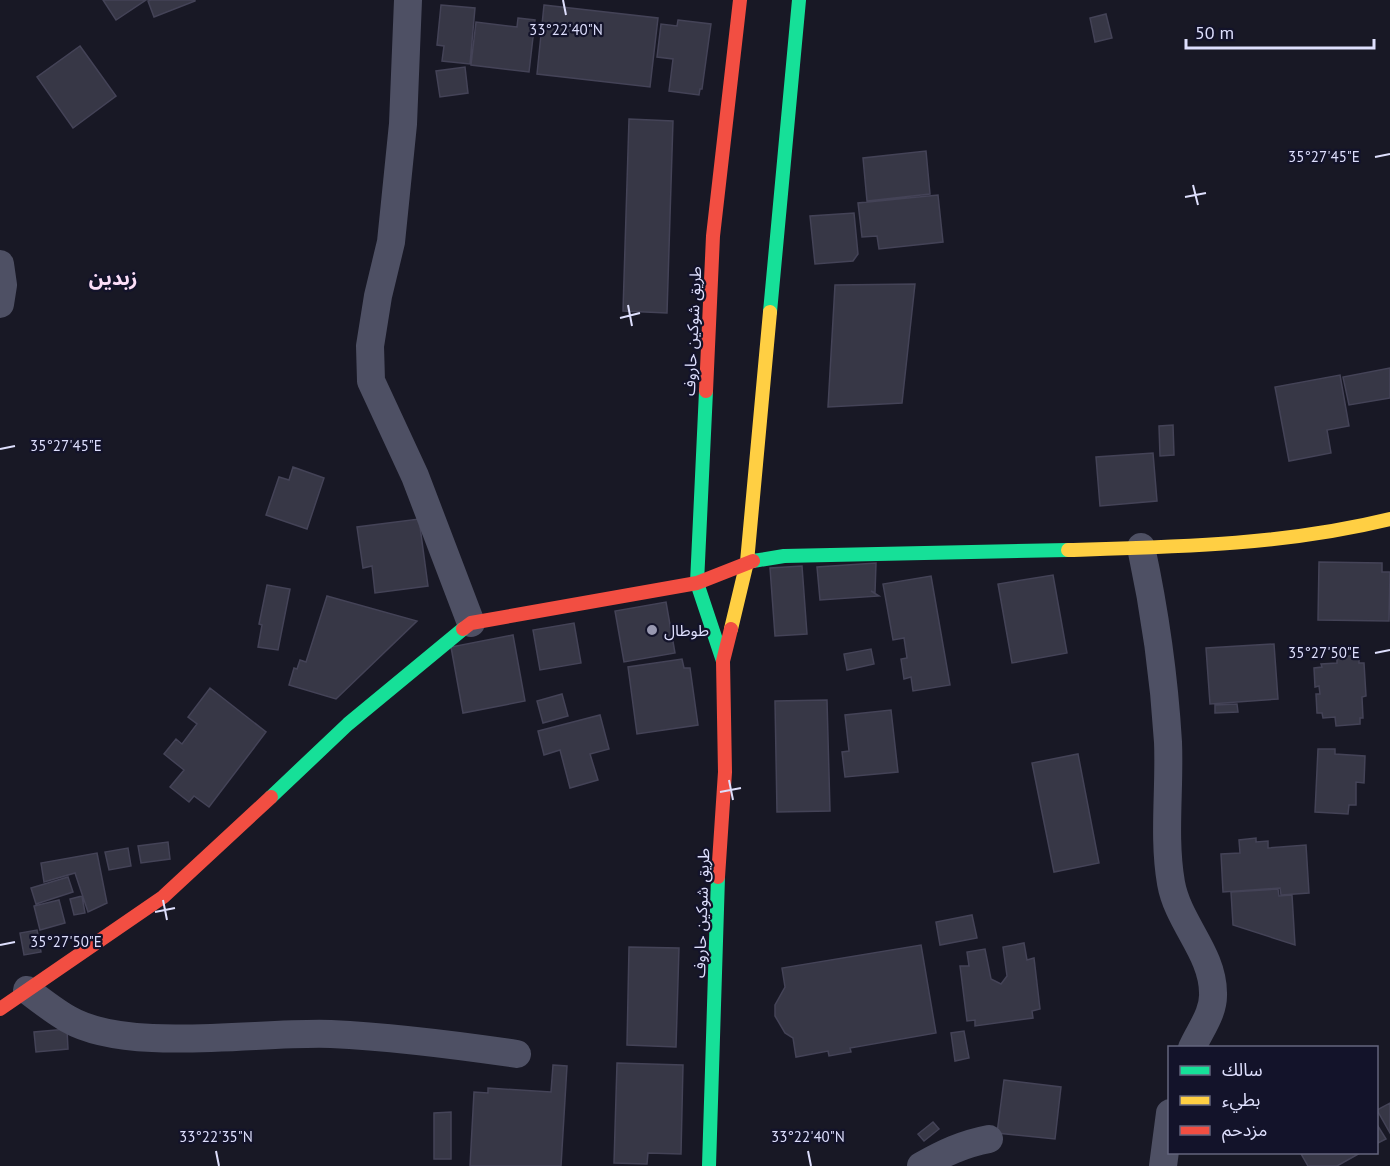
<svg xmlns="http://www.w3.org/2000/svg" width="1390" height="1166" font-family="'PT Sans','Noto Sans Arabic',sans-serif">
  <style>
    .building { fill: #373746; stroke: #444357; stroke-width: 1.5 }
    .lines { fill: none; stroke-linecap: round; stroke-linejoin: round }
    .street { stroke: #4e5064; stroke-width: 28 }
    .fast { stroke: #16e098; stroke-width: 14 }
    .slow { stroke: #ffcf43; stroke-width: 14 }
    .jam { stroke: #f24e42; stroke-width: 14 }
    .ticks { fill: none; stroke: #dedffd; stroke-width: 2 }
    .poi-dot { fill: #9999b1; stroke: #13132a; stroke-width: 2 }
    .labels { text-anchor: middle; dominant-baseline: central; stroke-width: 4.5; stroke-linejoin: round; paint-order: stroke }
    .street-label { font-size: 16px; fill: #dedffd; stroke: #13132a }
    .poi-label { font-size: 16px; fill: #dedffd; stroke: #13132a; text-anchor: start }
    .quarter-label { font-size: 20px; font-weight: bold; fill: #fddff8; stroke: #13132a }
    .ticks-label { font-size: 15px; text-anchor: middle; fill: #dedffd; stroke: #13132a; stroke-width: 4.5; stroke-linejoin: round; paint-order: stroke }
  </style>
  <rect width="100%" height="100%" fill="#181825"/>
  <path class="building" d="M103 0H146L116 20Z
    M151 0H195V1L154 17 148 1Z
    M441 5 475 8 470 64 442 61 444 46 437 45Z
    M544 5 658 18 650 87 537 74Z
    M1106 14 1112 38 1095 42 1090 18Z
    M518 18 535 20 529 72 471 65 476 22 517 27Z
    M678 20 711 24 702 89H700L699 95 669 91 673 59 657 57 661 24 677 26Z
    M80 46 116 96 73 128 37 77Z
    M465 67 468 93 440 97 436 71Z
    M629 119 673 121 667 313 623 311Z
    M926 151 930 194 867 201 863 158Z
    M938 195 943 242 879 249 877 236 862 237 858 203Z
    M854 213 858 254 853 261 815 264 810 216Z
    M915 284 902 403 828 407 835 285Z
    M1390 368V398L1349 405 1343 377Z
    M1340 375 1349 426 1327 430 1331 453 1289 461 1275 387Z
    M1173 425 1174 455 1160 456 1159 426Z
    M1153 453 1157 501 1100 506 1096 457Z
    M293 467 324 478 307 529 266 515 279 477 289 480Z
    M419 519 428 586 375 593 372 566 363 568 357 527Z
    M1319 562 1382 563V572H1390L1389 621 1318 620Z
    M876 563 875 593 871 591 879 596 820 600 817 567Z
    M802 566 807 634 775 636 770 568Z
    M1053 575 1067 653 1012 663 998 584Z
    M931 576 950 685 913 691 911 677 904 679 901 659 907 658 904 638 893 640 883 584Z
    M267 585 290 589 278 650 258 647 262 625 259 624Z
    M327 596 417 621 336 699 289 685 294 668 297 669 300 660 306 662Z
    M666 602 675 653 624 662 615 611Z
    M574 623 581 663 540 670 533 630Z
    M513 635 525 701 463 713 451 647Z
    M1274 644 1278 699 1210 704 1206 648Z
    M871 649 874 664 847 670 844 654Z
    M1359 655V663H1364L1366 696 1362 697 1363 718H1360V724L1336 726 1335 717 1323 718 1322 713H1317L1316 694H1320L1319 686 1315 687 1314 668 1322 667 1321 664 1337 663V657Z
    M682 659 684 668H690L698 725 637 734 628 667Z
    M210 688 266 732 209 807 194 796 189 802 170 787 184 770 164 754 176 739 182 744 197 724 188 717Z
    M562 694 568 716 543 723 537 701Z
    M827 700 830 811 777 812 775 701Z
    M1237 704 1238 712 1215 713V705Z
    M891 710 898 772 845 777 842 752 849 751 845 715Z
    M600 715 609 749 590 754 598 780 570 788 560 750 544 755 538 731Z
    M1318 749H1335V754L1365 756 1364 783 1356 782V805H1349L1348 814 1315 812Z
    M1078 754 1099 863 1054 872 1032 763Z
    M1256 838V842L1268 841V848L1306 845 1309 893 1281 895 1280 888 1223 892 1221 854 1240 853 1239 840Z
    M168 842 170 859 141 863 138 846Z
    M128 848 131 866 109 870 105 852Z
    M97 853 107 903 88 912 75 873 44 882 41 863Z
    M68 877 73 892 36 904 31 888Z
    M1278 889 1279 896 1292 895 1295 945 1233 925 1231 892Z
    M82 896 85 913 74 915 70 899Z
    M59 900 65 923 40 930 34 906Z
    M972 915 977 938 940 945 936 922Z
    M37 930 41 952 24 955 20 933Z
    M1024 943 1027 960 1034 958 1040 1009 1032 1011 1033 1018 975 1026V1020L967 1021 960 966H969L967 952 985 949 991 979 1001 984 1007 976 1003 947Z
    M921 945 936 1033 850 1048 851 1052 829 1056 828 1051 796 1057 793 1038 785 1033 775 1016V1005L785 987 782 968Z
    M629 947 679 948 676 1047 627 1045Z
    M67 1029 68 1049 36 1052 34 1032Z
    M964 1031 969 1058 955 1061 951 1033Z
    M617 1063 683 1065 681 1154 648 1153 647 1164 614 1163Z
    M553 1065 567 1066 561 1166H470L474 1092 488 1093V1088L551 1092Z
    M1004 1080 1061 1087 1055 1139 997 1133Z
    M1390 1103V1133L1377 1110Z
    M451 1112V1159H434V1113Z
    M933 1122 939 1129 924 1141 918 1134Z
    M1376 1123 1386 1139 1376 1144Z
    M1300 1152H1362L1337 1166H1308Z"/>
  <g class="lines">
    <path class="street" d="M408 0 403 124 391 242 378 296 370 346 371 381 415 476 471 623
      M0 264 3 285 0 304
      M1141 547C1155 612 1164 676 1168 742 1170 789 1163 837 1171 883 1178 923 1213 953 1213 993 1214 1013 1200 1030 1192 1048
      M27 990C40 1000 54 1011 68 1019 128 1054 260 1031 331 1034 393 1037 456 1045 517 1054
      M921 1166C944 1153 963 1144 989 1139
      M1163 1166 1170 1113"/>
    <path class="fast" d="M770 312 799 0
      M706 391 697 583 723 661
      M753 561 784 556 1068 550
      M271 797 348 724 463 629
      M709 1166 718 877"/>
    <path class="slow" d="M1068 550C1176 547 1284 545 1390 519
      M731 629 747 562 770 312"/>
    <path class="jam" d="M706 391 713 236 740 0
      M463 629 471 623 697 583 753 561
      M718 877 725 772 723 661 731 629
      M0 1009 163 897 271 797"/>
  </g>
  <path class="ticks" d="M563 0 566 15M1375 157 1390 154M1193 185 1198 205M1185 197 1206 193M628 305 632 326M620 318 640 313M0 449 15 446M1375 653 1390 650M729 780 733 800M720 792 741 788M163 900 167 920M155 912 175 908M0 945 15 942M216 1151 219 1166M808 1151 811 1166"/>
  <circle class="poi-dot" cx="652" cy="630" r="6"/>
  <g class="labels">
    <g class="street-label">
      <text transform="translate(692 331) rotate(-87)">طريق شوكين حاروف</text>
      <text transform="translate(701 913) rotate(-88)">طريق شوكين حاروف</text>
    </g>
    <g class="poi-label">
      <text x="664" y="630">طوطال</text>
    </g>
    <g class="quarter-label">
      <text x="113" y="278">زبدين</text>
    </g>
  </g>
  <g class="ticks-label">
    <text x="566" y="35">33°22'40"N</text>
    <text x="1324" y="162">35°27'45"E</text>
    <text x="66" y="451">35°27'45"E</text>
    <text x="1324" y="658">35°27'50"E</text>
    <text x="66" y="947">35°27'50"E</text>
    <text x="216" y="1142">33°22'35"N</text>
    <text x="808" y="1142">33°22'40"N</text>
  </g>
  <rect x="1168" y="1046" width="210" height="108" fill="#13132a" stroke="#64657e" stroke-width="1.5"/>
  <rect x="1180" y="1066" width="30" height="9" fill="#16e098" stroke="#64657e" stroke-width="1.5"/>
  <text x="1222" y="1076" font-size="18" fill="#dedffd">سالك</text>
  <rect x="1180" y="1096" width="30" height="9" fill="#ffcf43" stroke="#64657e" stroke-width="1.5"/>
  <text x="1222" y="1106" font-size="18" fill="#dedffd">بطيء</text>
  <rect x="1180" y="1126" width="30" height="9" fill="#f24e42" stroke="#64657e" stroke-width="1.5"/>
  <text x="1222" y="1136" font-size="18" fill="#dedffd">مزدحم</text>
  <path d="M1186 39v9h188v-9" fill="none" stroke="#dedffd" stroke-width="3"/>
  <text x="1195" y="39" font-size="18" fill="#dedffd" stroke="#13132a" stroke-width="4.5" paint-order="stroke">50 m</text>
</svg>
